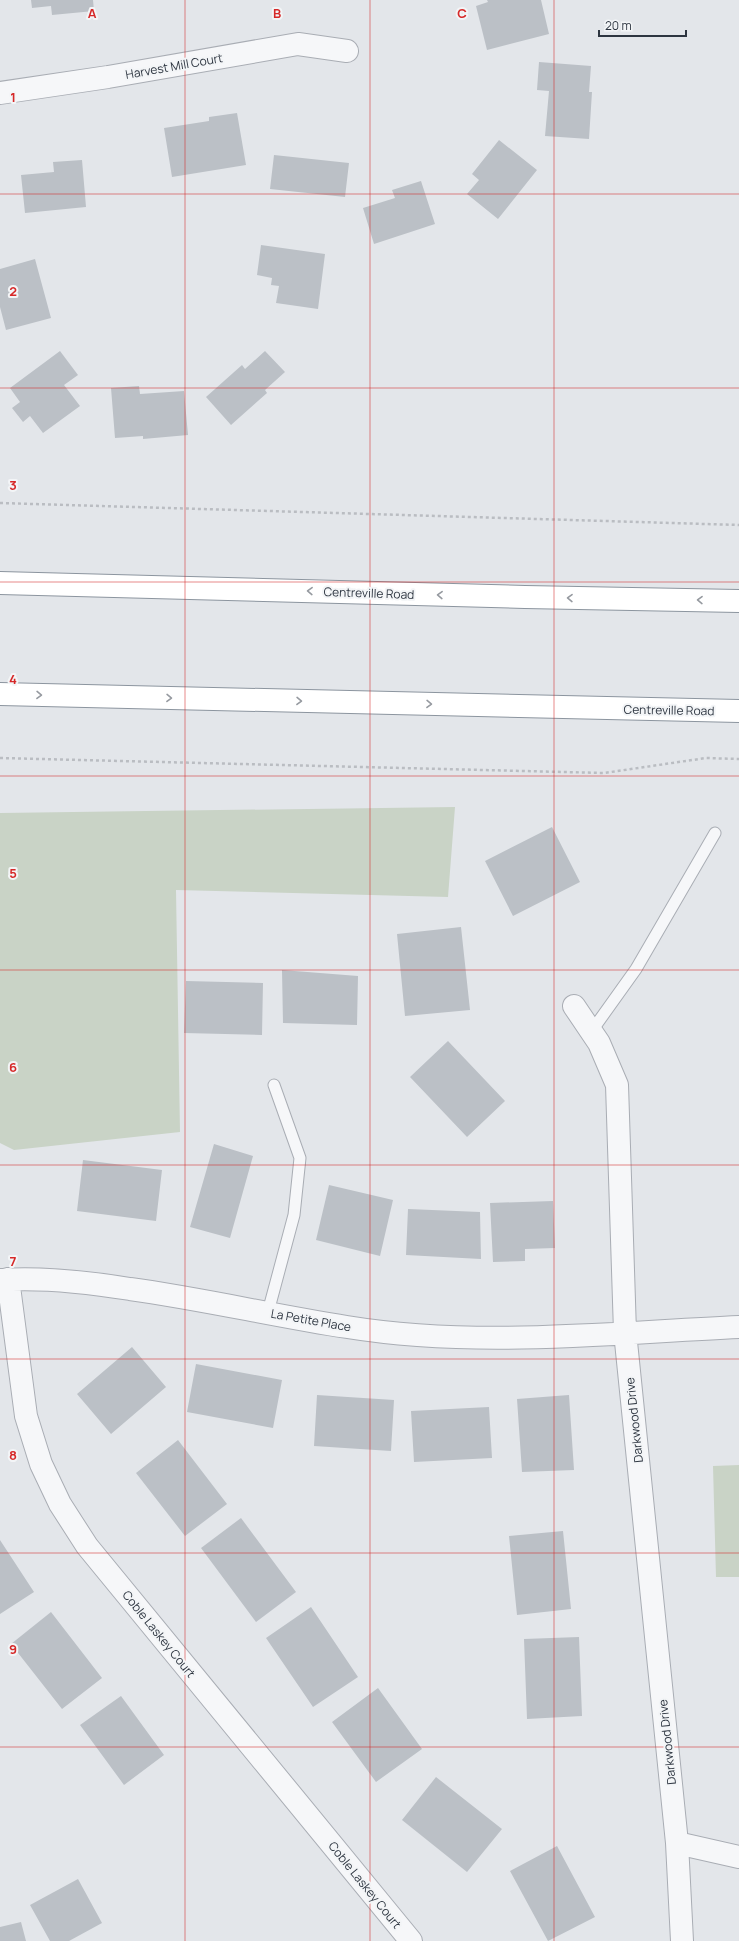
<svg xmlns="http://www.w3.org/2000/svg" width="739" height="1941" font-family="Manrope,sans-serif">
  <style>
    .green { fill: #c9d3c6 }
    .building { fill: #bbc0c6 }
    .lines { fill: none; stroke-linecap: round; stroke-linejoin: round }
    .service-casing { stroke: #a9adb4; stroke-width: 13 }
    .minor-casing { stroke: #a9adb4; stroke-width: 24 }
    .trunk-casing { stroke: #8c959f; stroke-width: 24 }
    .path { stroke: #babdc2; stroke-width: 2.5; stroke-dasharray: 3 3; stroke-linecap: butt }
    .service { stroke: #f6f7f9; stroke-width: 11 }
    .minor { stroke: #f6f7f9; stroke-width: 22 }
    .trunk { stroke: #fff; stroke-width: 22 }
    .oneway { stroke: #969aa0 }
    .grid { fill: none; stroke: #d62828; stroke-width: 1; stroke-opacity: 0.55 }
    .labels { text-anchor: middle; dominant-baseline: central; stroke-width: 4; stroke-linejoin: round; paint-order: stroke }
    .street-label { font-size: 12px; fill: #2d3540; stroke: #f3f5f7 }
    .grid-label { font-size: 13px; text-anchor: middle; font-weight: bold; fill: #d62828; stroke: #f3f5f7; stroke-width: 4; stroke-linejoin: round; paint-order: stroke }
  </style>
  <rect width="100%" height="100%" fill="#e3e6ea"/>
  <path class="green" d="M455 807 448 897 176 890 180 1132 14 1150 0 1143V813Z
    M739 1465V1577H716L713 1466Z"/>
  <path class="building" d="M31 0H93L94 11 52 15 51 6 32 8Z
    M487 0H541L549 34 487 50 476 6 488 2Z
    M539 62 591 66 589 92H592L589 139 545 136 549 91 537 90Z
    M237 113 246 165 172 177 164 128 209 121V117Z
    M499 140 537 170 498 219 467 194 479 180 472 174Z
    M274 155 349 163 345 197 270 189Z
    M82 160 86 207 25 213 21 175 54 172 53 162Z
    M421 181 435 224 374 244 363 208 395 198 392 190Z
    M261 245 325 254 318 309 276 303 279 286 271 285 272 278 257 275Z
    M35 259 51 318 6 330 0 307V269Z
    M60 351 78 375 64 385 80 406 43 433 30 416 23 422 12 408 20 402 10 388Z
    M265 351 285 372 265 390 267 393 231 425 206 397 242 365 245 369Z
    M139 386 140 394 184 391 188 435 143 439V436L115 438 111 388Z
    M552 827 580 882 513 916 485 861Z
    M461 927 470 1010 405 1016 397 934Z
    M282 970 358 976 357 1025 283 1023Z
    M186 981 263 983 262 1035 184 1033Z
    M448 1041 505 1101 467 1137 410 1077Z
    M214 1144 253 1156 230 1238 190 1227Z
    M83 1160 162 1170 156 1221 77 1211Z
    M329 1185 393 1200 380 1256 316 1240Z
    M553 1201 555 1248 525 1249V1261L493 1262 490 1203Z
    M408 1209 480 1212 481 1259 406 1255Z
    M132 1347 166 1387 111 1434 77 1394Z
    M196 1364 282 1380 273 1428 187 1412Z
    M317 1395 394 1400 391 1451 314 1446Z
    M569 1395 574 1470 522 1472 517 1399Z
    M489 1407 492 1458 414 1462 411 1411Z
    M178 1440 227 1504 185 1536 136 1473Z
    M241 1518 296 1592 256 1622 201 1548Z
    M563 1531 571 1609 517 1615 509 1536Z
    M0 1540 34 1592 0 1614Z
    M311 1607 358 1677 313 1707 266 1638Z
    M51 1612 102 1678 62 1709 11 1644Z
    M579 1637 582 1716 527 1719 524 1639Z
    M378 1688 422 1749 376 1782 332 1722Z
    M121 1696 164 1755 124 1785 80 1725Z
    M436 1777 502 1829 467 1872 402 1820Z
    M557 1846 595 1917 548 1941 510 1871Z
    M78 1879 102 1923 69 1941H50L30 1905Z
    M21 1922 26 1941H0V1927Z"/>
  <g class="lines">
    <g class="service-casing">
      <path id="service" d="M591 1032 636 969 715 833
        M268 1312 294 1215 300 1158 274 1085"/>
    </g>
    <g class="minor-casing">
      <path id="minor" d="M0 93 108 77 298 44 347 51
        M574 1006 599 1043 617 1085 625 1332 677 1843 682 1941
        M8 1279 26 1416 41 1464 60 1504 87 1546 411 1941
        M0 1280C43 1277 87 1282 130 1289 203 1299 275 1316 347 1327 476 1348 609 1333 739 1327
        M677 1843 739 1857"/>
    </g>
    <g class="trunk-casing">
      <path id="trunk" d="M0 583 525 597 739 601
        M0 694 739 711"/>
    </g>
    <path class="path" d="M0 503 739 525
      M0 758 604 773 706 758 739 759"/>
    <use href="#service" class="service"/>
    <use href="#minor" class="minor"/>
    <use href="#trunk" class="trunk"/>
  </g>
  <defs><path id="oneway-chevron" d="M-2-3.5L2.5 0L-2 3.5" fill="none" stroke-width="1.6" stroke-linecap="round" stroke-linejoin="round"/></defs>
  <g class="oneway">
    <use href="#oneway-chevron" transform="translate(310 591) rotate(-178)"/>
    <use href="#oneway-chevron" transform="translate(440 595) rotate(-178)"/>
    <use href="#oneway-chevron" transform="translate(570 598) rotate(-179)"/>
    <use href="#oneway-chevron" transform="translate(700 600) rotate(-179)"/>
    <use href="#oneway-chevron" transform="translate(39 695) rotate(1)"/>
    <use href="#oneway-chevron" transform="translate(169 698) rotate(1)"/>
    <use href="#oneway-chevron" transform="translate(299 701) rotate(1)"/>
    <use href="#oneway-chevron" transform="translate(429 704) rotate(1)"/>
  </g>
  <path class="grid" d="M185 0V1941M370 0V1941M554 0V1941M0 194H739M0 388H739M0 582H739M0 776H739M0 970H739M0 1165H739M0 1359H739M0 1553H739M0 1747H739"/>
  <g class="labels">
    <g class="street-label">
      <text transform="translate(174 66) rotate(-10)">Harvest Mill Court</text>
      <text transform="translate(369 593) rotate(2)">Centreville Road</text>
      <text transform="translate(669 710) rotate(1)">Centreville Road</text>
      <text transform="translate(311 1320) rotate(10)">La Petite Place</text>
      <text transform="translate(634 1420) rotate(-96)">Darkwood Drive</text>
      <text transform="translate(159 1634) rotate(51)">Coble Laskey Court</text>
      <text transform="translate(667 1742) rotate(-96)">Darkwood Drive</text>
      <text transform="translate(365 1885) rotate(51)">Coble Laskey Court</text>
    </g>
  </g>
  <g class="grid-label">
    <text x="92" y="18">A</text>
    <text x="277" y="18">B</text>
    <text x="462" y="18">C</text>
    <text x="13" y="102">1</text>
    <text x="13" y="296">2</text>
    <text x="13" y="490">3</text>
    <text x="13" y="684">4</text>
    <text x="13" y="878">5</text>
    <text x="13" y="1072">6</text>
    <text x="13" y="1266">7</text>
    <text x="13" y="1460">8</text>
    <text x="13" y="1654">9</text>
  </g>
  <path d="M599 30v6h87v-6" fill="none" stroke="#2d3540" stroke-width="2"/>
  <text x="605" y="30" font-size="12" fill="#2d3540" stroke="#f3f5f7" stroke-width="3" paint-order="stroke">20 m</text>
</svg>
